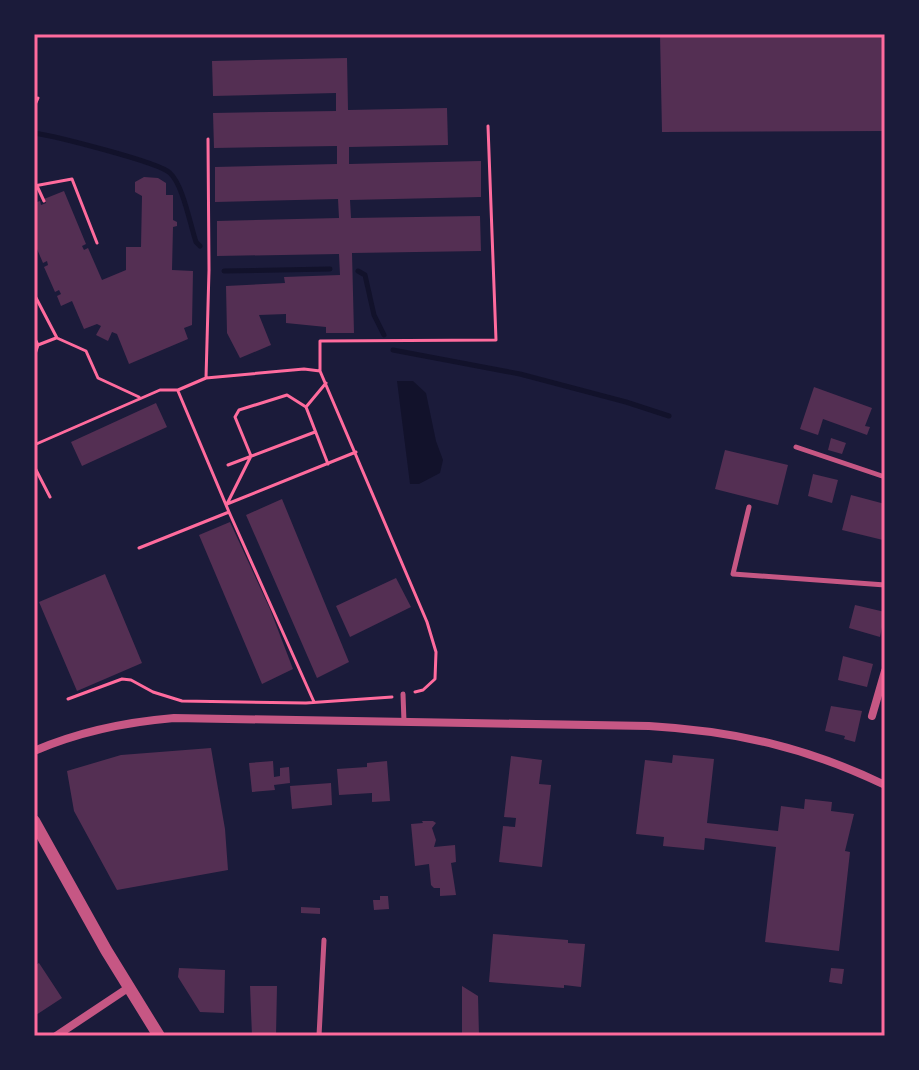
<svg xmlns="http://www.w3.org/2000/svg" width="919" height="1070" font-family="'Source Sans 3',sans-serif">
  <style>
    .water { fill: #12122b }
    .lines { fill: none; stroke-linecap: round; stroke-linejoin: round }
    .stream { stroke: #12122b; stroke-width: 5 }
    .building { fill: #542f53 }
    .path { stroke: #ff6b9d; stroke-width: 3 }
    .service { stroke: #c65784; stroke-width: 5 }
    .minor { stroke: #c65784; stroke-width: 8 }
    .tertiary { stroke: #c65784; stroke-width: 12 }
    .neatline { fill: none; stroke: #ff6b9d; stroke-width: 3 }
  </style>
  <rect width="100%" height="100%" fill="#1b1b3a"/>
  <path class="water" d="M397 381H413L426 393 436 441 443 460 440 473 419 484H410Z"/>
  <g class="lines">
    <path class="stream" d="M34 133C54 136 159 162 170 173 183 185 190 224 196 242L200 246
      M224 271 330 269
      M358 271 365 275 374 315 384 335
      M393 350 520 374 626 402 669 416"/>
  </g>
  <path class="building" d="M660 34H885V131L662 132Z
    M347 58 348 110 447 108 448 145 349 147V164L481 161V197L350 200 351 218 480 216 481 251 352 253 354 333H326V327L286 323V314L259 315 271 345 240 358 227 333 226 286 285 283 284 277 340 275 339 254 217 256V221L339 218 338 199 215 202V167L337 164V146L214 148 213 113 336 111V93L213 96 212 61Z
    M144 177 158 178 166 183V195H173V220L177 222V226L173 227 172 270 193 271 192 325 184 328 188 339 129 364 117 334 112 332 108 341 96 335 101 326 97 324 84 329 72 301 61 306 57 296 61 294 59 290 55 292 44 267 48 265 47 261 43 263 34 242 36 236 34 203 40 201 41 205 46 203 44 199 64 191 86 244 82 246 84 250 88 248 102 280 126 270V247H141L142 196 135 192V182Z
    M814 387 872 408 865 426 870 427 867 435 823 419 818 435 800 429Z
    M156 403 167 427 82 466 71 442Z
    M831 438 846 443 842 454 828 450Z
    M725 450 788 465 778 505 715 489Z
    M813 474 838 480 832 503 808 496Z
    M851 495 885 504 883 540 842 530Z
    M282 499 349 662 317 678 246 515Z
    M230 522 270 609 293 669 262 684 199 535Z
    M105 574 142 663 77 691 39 602Z
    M396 578 411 607 350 637 336 606Z
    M855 605 885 612 880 637 849 628Z
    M843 656 873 664 867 687 838 680Z
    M831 706 862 711 855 742 844 739 845 736 825 731Z
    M211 748 225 829 228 870 117 890 74 811 67 771 121 755Z
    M673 755 714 759 707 823 778 831 781 806 804 809 805 799 832 802 831 811 854 814 845 851 850 852 839 951 765 942 776 847 705 838 704 850 663 846 664 837 636 834 645 760 672 763Z
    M511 756 542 760 539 784 551 785 542 867 499 862 503 826 515 827 516 818 504 817Z
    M273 761 274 777 280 776V768L289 767 290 783 274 785 275 790 252 792 249 763Z
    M387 761 390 801 372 802V793L339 795 337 769 367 767V763Z
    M331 783 332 805 292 809 290 786Z
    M422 821H433L436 823 432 828 436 840 434 847 455 845 456 862 451 863 456 895 440 896V888H434L431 885 429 864 415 866 411 824 423 823Z
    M380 896H388L389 909 374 910 373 900H380Z
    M301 907 320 908V914L301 913Z
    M493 934 568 940V943L585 944 581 987 564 985V988L489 982Z
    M39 963 62 998 36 1015 34 966Z
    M179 968 225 970 224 1013 200 1012 178 977Z
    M831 968 844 969 842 984 829 982Z
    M250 986H277L276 1036H252Z
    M462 986 478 996 479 1036H454V1034L462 1033Z"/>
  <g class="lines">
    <path class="path" d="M34 107 38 98
      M34 186 72 179 97 243
      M37 186 44 201
      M34 294 57 338 86 351 98 378 139 397
      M34 337 38 345 34 357
      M38 345 56 338
      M320 371V341L496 340 488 126
      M206 378 304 369 320 371 427 622 436 652 435 679 423 690 415 692
      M306 407 326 383
      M34 445 160 390H178L206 378 209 270 208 139
      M228 465 315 432
      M34 466 50 497
      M227 504 251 456 235 417 239 410 287 395 306 407 328 464
      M227 504 356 452
      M229 512 314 702
      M139 548 229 512 178 391
      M68 699 122 679 131 680 153 692 182 701 306 703 392 697"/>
    <path class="service" d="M796 447 885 477
      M749 507 733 574 885 585
      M403 694 404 722
      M319 1036 324 940"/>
    <path class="minor" d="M872 716 885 671
      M34 751C78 732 126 722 174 718L649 726C735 731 806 747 885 785
      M56 1036 128 988"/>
    <path class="tertiary" d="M34 821 106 950 159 1036"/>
  </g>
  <rect width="919" height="1070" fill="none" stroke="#1b1b3a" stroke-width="72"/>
  <rect x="36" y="36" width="847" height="998" class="neatline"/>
</svg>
